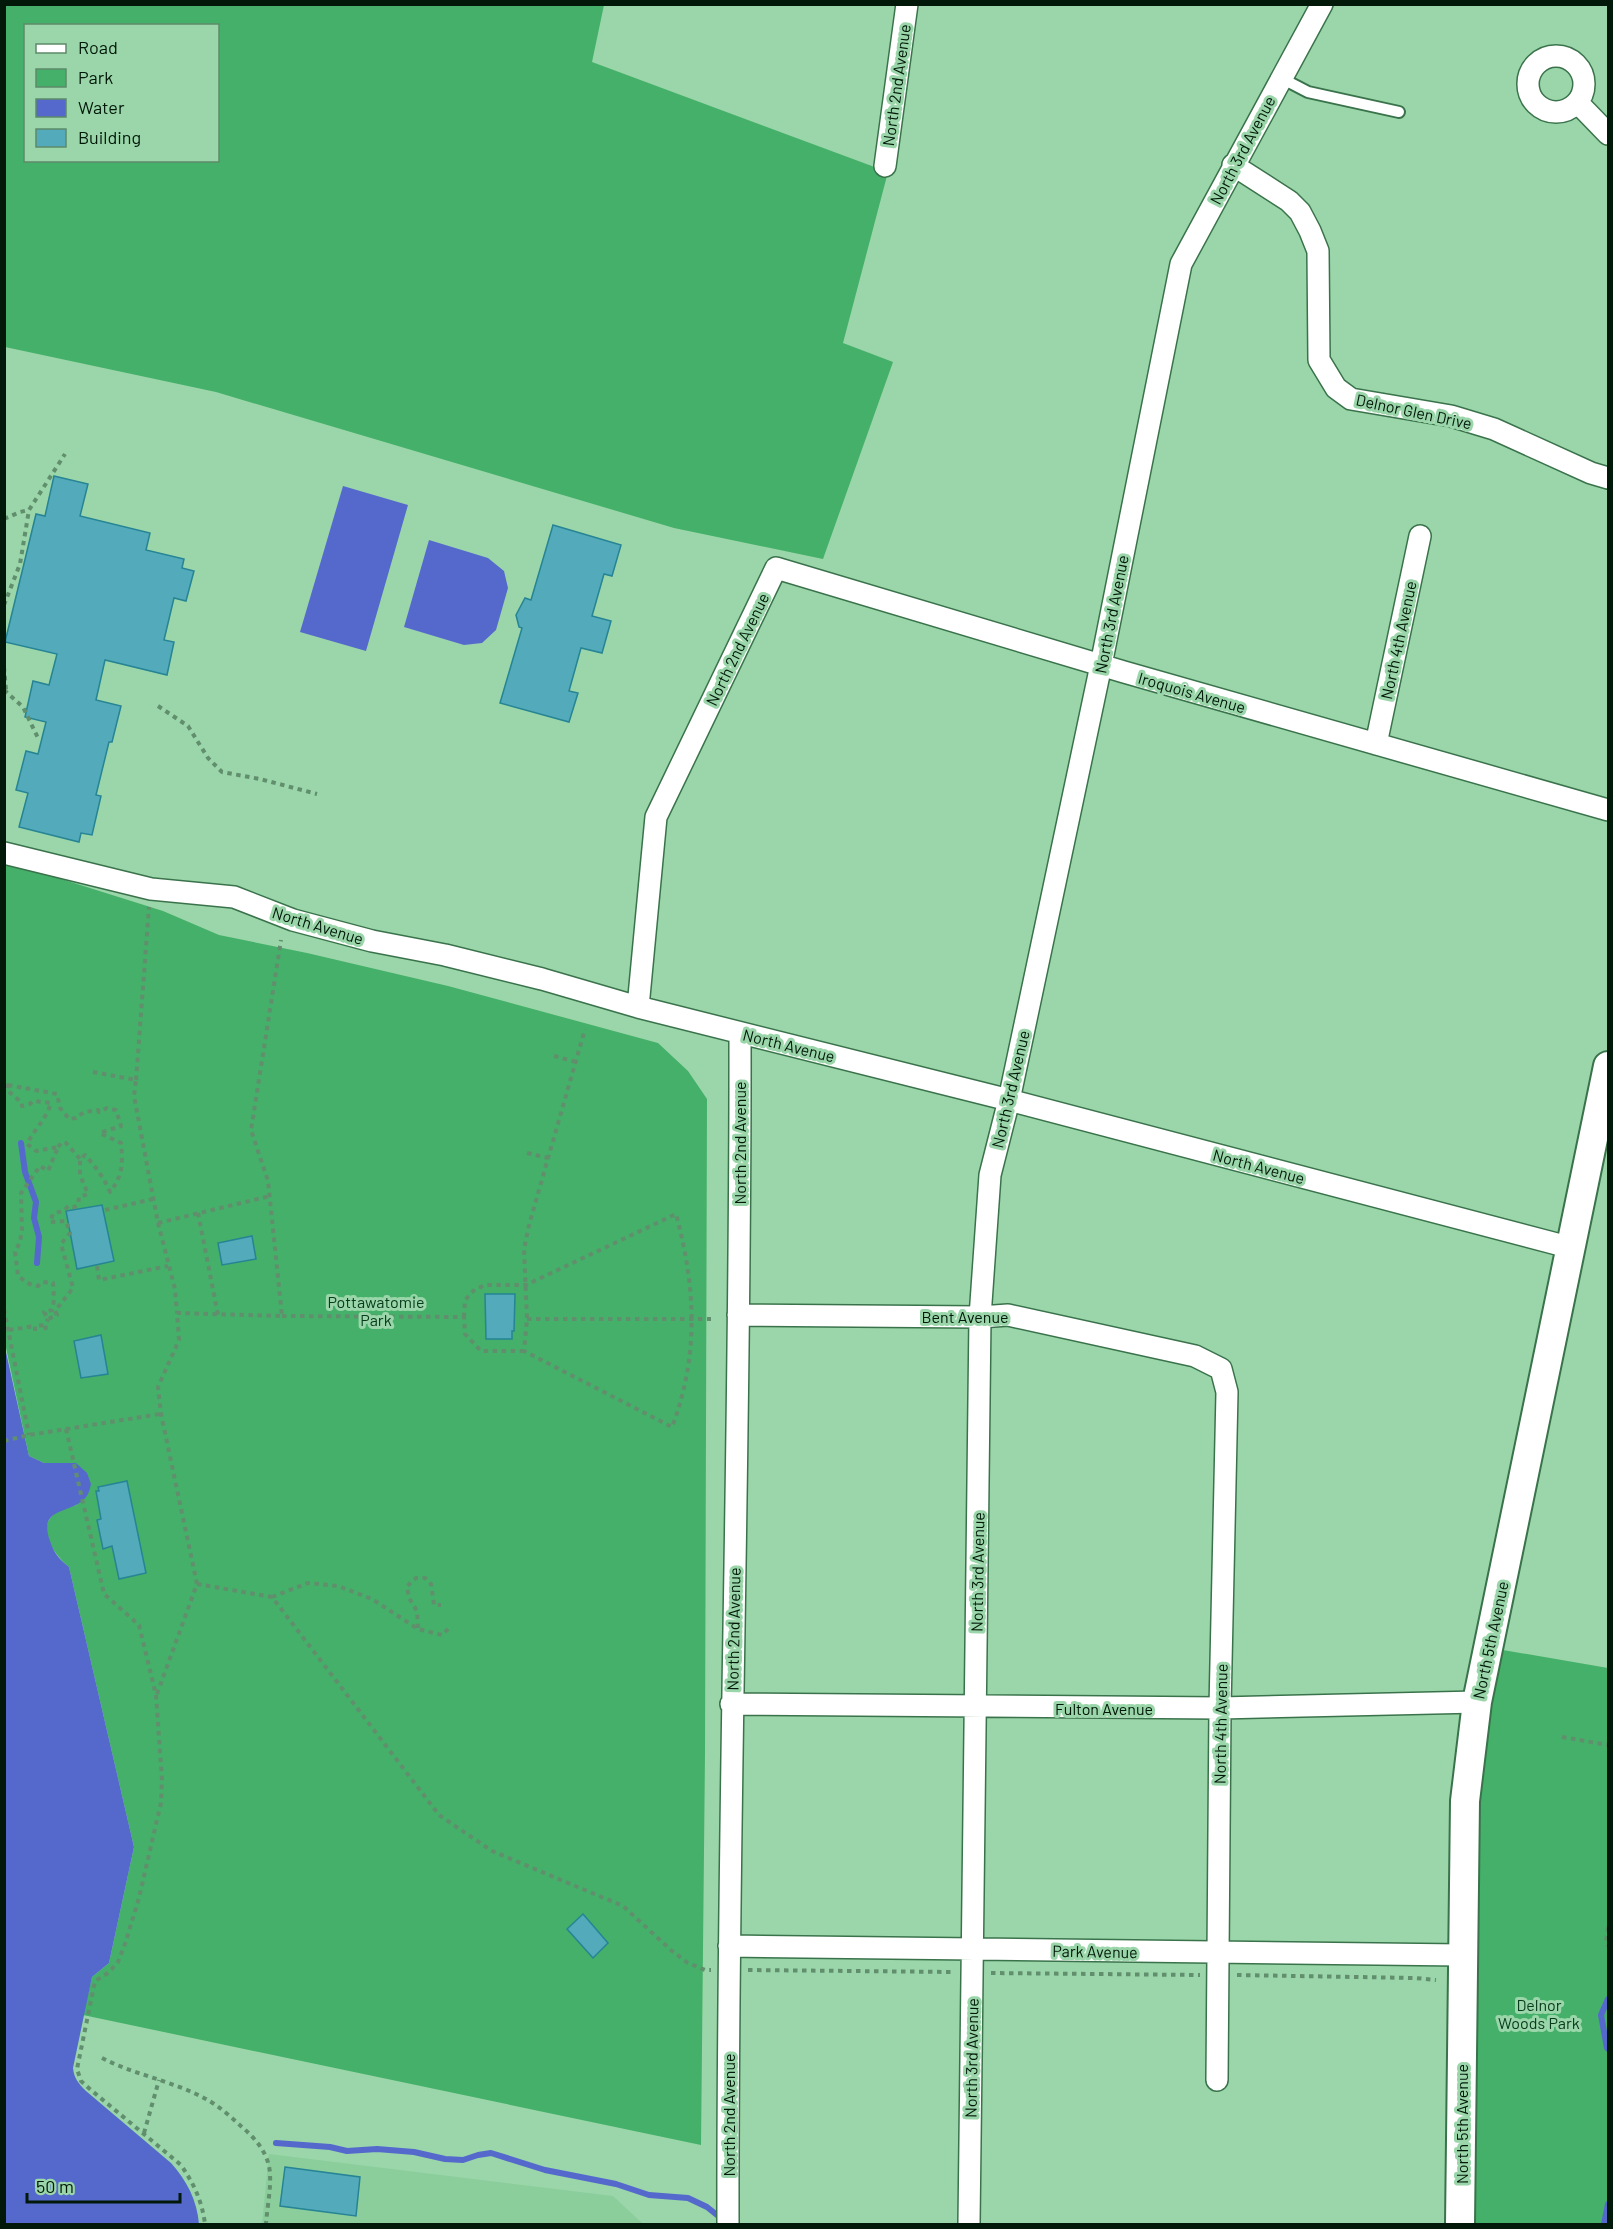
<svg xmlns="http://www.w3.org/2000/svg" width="1613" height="2229" font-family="Barlow,sans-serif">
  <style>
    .built { fill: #8bce9c }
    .green { fill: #44b069; fill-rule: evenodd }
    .water { fill: #5569cd }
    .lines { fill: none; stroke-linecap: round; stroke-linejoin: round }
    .stream { stroke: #5569cd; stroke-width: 6 }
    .building { fill: #52aabb; stroke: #268494; stroke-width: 1.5 }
    .lane-casing { stroke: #3a734b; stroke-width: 14 }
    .street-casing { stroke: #3a734b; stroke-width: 24 }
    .secondary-casing { stroke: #3a734b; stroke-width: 32 }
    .path { stroke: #618f6d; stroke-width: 4; stroke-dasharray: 4.5 4.5; stroke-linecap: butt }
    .lane { stroke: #fff; stroke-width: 10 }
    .street { stroke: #fff; stroke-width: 21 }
    .secondary { stroke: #fff; stroke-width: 28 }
    .labels { text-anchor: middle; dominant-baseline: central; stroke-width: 6; stroke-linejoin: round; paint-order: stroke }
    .street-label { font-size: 16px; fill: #021809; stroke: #9ad6a9 }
    .park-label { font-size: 16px; fill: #083a1c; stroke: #9ad6a9 }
  </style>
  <rect width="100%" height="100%" fill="#9ad6a9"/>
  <path class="built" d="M269 2154 613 2196 643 2224H262Z"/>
  <path class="green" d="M5 5H604L592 62 888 172 843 343 893 362 823 559 674 528 216 392 5 347ZM26 26H218V160H26Z
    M4 861 163 911 219 935 307 953 448 986 658 1043 688 1071 707 1099 705 1753 701 2145 83 2015 92 1977 109 1963 134 1847 69 1567C57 1557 38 1533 51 1517 57 1510 69 1507 77 1505L52 1463H44L29 1456 5 1343Z
    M1497 1649 1608 1668V2224H1469L1472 1802Z"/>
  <path class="water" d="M343 486 408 505 366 651 300 632Z
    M429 540 488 558 504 571 508 588 496 630 482 643 464 645 404 627Z
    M4 1343 29 1456 44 1463H76L87 1473 91 1484C90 1488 89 1494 86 1497 73 1515 37 1505 50 1541 54 1553 59 1559 69 1567L134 1847 109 1963 92 1977 73 2068C74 2078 78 2083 86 2091L171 2163C187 2181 197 2200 199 2224H5Z"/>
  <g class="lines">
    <path class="stream" d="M21 1143 25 1172 36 1202 34 1218 39 1237 37 1263
      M1608 1999 1601 2015 1607 2048 1608 2049
      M276 2143 330 2147 347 2151 377 2149 414 2152 445 2159 463 2160 478 2155 491 2153 545 2170 616 2184 649 2195 688 2198 707 2207 722 2219
      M1604 2224 1608 2204"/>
  </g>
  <path class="building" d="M54 476 88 484 80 516 150 533 146 550 184 559 182 568 194 571 186 601 174 598 164 640 174 642 167 675 105 660 96 700 121 706 112 742H109L96 795 101 796 92 835 81 833 79 842 19 827 28 793 16 790 26 751 38 754 46 722 25 717 33 681 49 685 57 654 5 642 36 514 45 516Z
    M553 525 621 545 612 576 604 574 592 616 611 621 602 653 581 648 569 691 578 693 569 722 500 703 522 628 519 627 516 615 525 598 531 600Z
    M102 1205 114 1261 77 1269 66 1211Z
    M252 1236 256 1259 222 1265 218 1243Z
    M485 1294H515L514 1331H512V1339H486Z
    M101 1335 108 1374 81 1378 74 1341Z
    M127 1481 146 1573 119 1579 112 1546 103 1549 97 1520 101 1519 96 1491H99L98 1487Z
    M583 1914 608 1943 593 1958 567 1929Z
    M285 2167 360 2177 356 2216 280 2206Z"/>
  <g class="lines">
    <g class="lane-casing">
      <path id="lane" d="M1281 78 1308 92 1399 112"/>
    </g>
    <g class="street-casing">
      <path id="street" d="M1528 84a28 28 0 1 1 56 0a28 28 0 1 1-56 0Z
        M1578 103 1608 134
        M1233 165 1289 201 1300 212 1310 231 1318 251 1319 360 1336 388 1351 399 1451 416 1494 429 1591 473 1608 478
        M885 166 907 4
        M1376 744 1420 536
        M4 853 151 889 234 897 293 920 372 941 445 955 542 979 638 1007 1009 1100 1572 1248
        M638 1007 656 817 776 568 1124 672 1608 810
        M738 1315 980 1317 1008 1315 1195 1356 1221 1369 1227 1392 1220 1708 1217 2080
        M731 1704 1220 1708 1477 1702
        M729 1946 1462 1955
        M728 2224C727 1827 741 1430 740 1033
        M969 2224 980 1317 990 1175 1009 1100 1101 665 1181 264 1322 4"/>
    </g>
    <g class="secondary-casing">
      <path id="secondary" d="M1460 2224 1465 1801 1477 1702 1608 1066"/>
    </g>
    <path class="path" d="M4 519 20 512 29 510 65 454
      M4 605 20 564 29 510
      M4 667 6 690
      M4 690 23 707 38 738
      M158 706 188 726 208 758 222 772 260 779 317 794
      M554 1056 576 1062
      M93 1072 136 1080 134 1096 158 1223 175 1289 177 1313
      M136 1080 149 907
      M8 1085 57 1094 60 1108 69 1119 76 1118 84 1112 98 1110 99 1112 107 1108 116 1110 121 1126 100 1133 121 1143C123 1164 123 1175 110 1192 104 1178 96 1167 85 1155L80 1159V1175L88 1194 79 1197 78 1205 74 1207 68 1206 65 1210 53 1214 50 1222 66 1221 70 1233 61 1244 73 1288 55 1311 57 1315 48 1319 44 1312 52 1310 54 1300 53 1283 42 1282 38 1286C30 1286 25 1281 18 1276L15 1252 20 1242 22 1230 21 1193 40 1166 48 1171 58 1147 36 1151 27 1144C35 1128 45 1121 51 1103L33 1101 30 1104 22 1106V1103L7 1090Z
      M58 1147 62 1142 66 1143 80 1159
      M527 1153 548 1158
      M105 1210 153 1199
      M198 1213 218 1315
      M158 1223 270 1196
      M97 1266 99 1280 168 1266
      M4 1309 29 1435
      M282 1316 464 1317 465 1334 481 1351H524
      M464 1317 465 1300 475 1289 486 1285H526L676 1214C696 1288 699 1356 672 1427L524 1351 527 1319 524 1249 529 1225 585 1029
      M527 1319H711
      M9 1330 35 1326
      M46 1330 45 1325 48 1319
      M35 1331V1326L45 1325
      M66 1429 104 1594 139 1625 156 1695 162 1780 161 1803 156 1824 139 1898 125 1944 118 1962 108 1973 95 1981 77 2069 81 2081 91 2090 181 2165C194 2184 202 2201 205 2224
      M4 1441 29 1435 160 1414
      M197 1584 272 1597 439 1815 492 1851 623 1906 672 1951 688 1963 705 1970H711
      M272 1597 308 1583 338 1586 372 1599 418 1629 442 1635 450 1627
      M418 1628 417 1611 409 1598 407 1586 416 1578H425L431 1584 434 1605H441
      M157 1694 197 1584 161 1414 158 1387 179 1340 177 1313 282 1316 268 1181 251 1130 281 940
      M1562 1737 1608 1745
      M1608 1927 1606 1941 1608 1946
      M748 1970 954 1972
      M991 1973 1200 1975
      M1237 1975 1415 1978 1436 1980
      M102 2058C135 2075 173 2081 206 2099 219 2106 231 2117 242 2127 256 2139 269 2154 270 2174 271 2190 267 2208 266 2224
      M144 2133 159 2080"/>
    <use href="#lane" class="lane"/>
    <use href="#street" class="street"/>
    <use href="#secondary" class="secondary"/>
  </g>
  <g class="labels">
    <g class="street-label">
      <text transform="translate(896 85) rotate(-82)">North 2nd Avenue</text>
      <text transform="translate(1242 150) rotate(-62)">North 3rd Avenue</text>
      <text transform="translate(1414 411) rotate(12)">Delnor Glen Drive</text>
      <text transform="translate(1111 614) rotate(-79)">North 3rd Avenue</text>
      <text transform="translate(1398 640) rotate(-78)">North 4th Avenue</text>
      <text transform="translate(737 649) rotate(-64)">North 2nd Avenue</text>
      <text transform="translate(1192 692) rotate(16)">Iroquois Avenue</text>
      <text transform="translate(318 925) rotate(17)">North Avenue</text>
      <text transform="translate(789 1045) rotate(14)">North Avenue</text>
      <text transform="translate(1010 1089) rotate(-77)">North 3rd Avenue</text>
      <text transform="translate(739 1143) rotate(-90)">North 2nd Avenue</text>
      <text transform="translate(1259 1166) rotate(15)">North Avenue</text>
      <text x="965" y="1316">Bent Avenue</text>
      <text transform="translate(977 1572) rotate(-89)">North 3rd Avenue</text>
      <text transform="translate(733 1629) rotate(-89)">North 2nd Avenue</text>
      <text transform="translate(1490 1640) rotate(-78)">North 5th Avenue</text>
      <text x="1104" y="1708">Fulton Avenue</text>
      <text transform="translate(1220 1724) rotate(-89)">North 4th Avenue</text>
      <text transform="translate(1095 1951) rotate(1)">Park Avenue</text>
      <text transform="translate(971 2058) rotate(-89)">North 3rd Avenue</text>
      <text transform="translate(728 2115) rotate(-90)">North 2nd Avenue</text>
      <text transform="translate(1461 2124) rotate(-90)">North 5th Avenue</text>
    </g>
    <g class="park-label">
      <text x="376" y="1301">Pottawatomie<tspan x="376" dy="18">Park</tspan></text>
      <text x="1539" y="2004">Delnor<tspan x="1539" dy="18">Woods Park</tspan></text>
    </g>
  </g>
  <rect width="1613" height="2229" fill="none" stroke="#021809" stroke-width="12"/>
  <rect x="24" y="24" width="195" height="138" fill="#9ad6a9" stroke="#5d8a69" stroke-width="1.5"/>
  <rect x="36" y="44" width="30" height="9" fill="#ffffff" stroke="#5d8a69" stroke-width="1.5"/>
  <text x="78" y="54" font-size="18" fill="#021809">Road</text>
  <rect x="36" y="69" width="30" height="18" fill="#44b069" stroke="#5d8a69" stroke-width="1.5"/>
  <text x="78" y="84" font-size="18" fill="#021809">Park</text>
  <rect x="36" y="99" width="30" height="18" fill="#5569cd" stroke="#5d8a69" stroke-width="1.5"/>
  <text x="78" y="114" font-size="18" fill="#021809">Water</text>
  <rect x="36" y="129" width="30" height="18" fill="#52aabb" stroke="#5d8a69" stroke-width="1.5"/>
  <text x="78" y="144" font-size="18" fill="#021809">Building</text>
  <path d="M27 2193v9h153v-9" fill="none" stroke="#021809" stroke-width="3"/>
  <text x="36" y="2193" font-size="18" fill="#021809" stroke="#9ad6a9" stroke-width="4.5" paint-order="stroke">50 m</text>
</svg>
